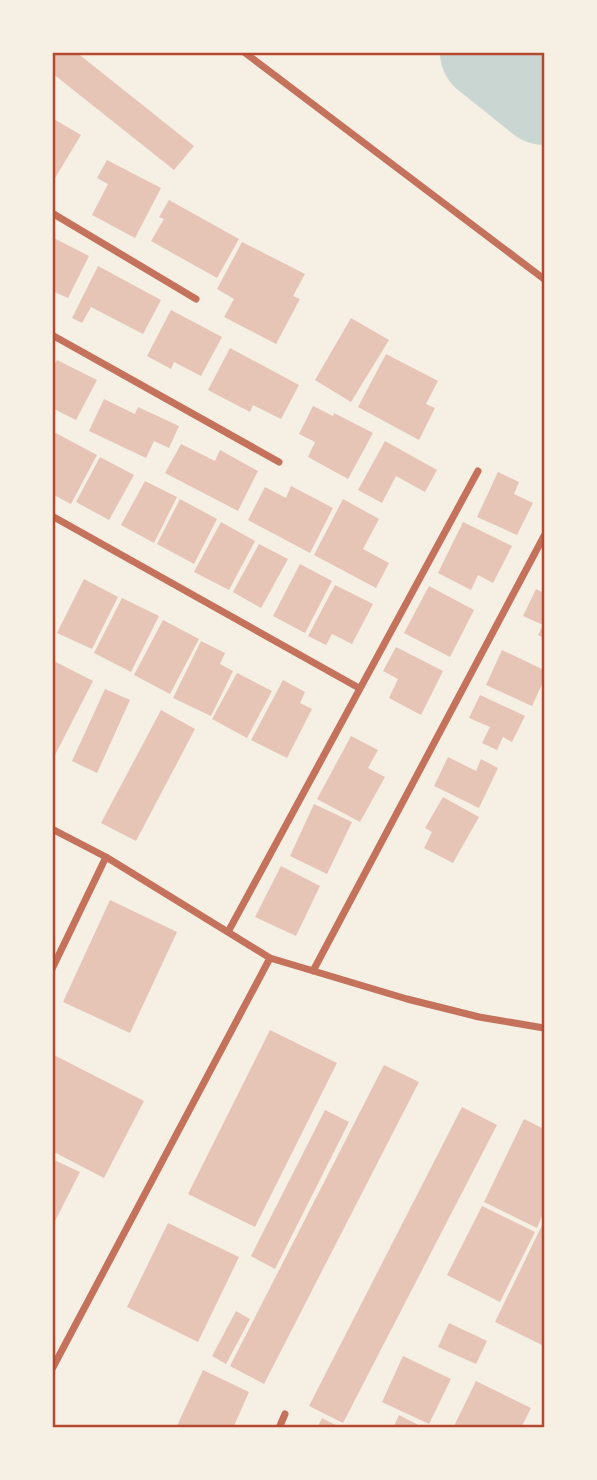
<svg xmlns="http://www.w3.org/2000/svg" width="597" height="1480" font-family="'Exo 2',sans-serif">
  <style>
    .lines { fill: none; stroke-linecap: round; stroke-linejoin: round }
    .river { stroke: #c9d6d2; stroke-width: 98 }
    .building { fill: #e6c5b7 }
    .minor { stroke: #c5725c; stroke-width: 7 }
    .neatline { fill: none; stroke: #b5482f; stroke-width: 2.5 }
  </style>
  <rect width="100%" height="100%" fill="#f6efe4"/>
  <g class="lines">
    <path class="river" d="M489 52 544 96"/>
  </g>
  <path class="building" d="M52 52H76L194 146 174 170 52 73Z
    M52 118 81 135 52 183Z
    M107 160 161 188 135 238 92 215 108 184 97 178Z
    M169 200 239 239 217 278 151 241 164 219 159 217Z
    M52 237 89 256 68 298 52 291Z
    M242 242 305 274 293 296 300 299 276 344 224 317 234 299 217 289Z
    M98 266 161 300 143 334 91 307 82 323 72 318Z
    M171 310 222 337 201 376 174 362 171 369 147 356Z
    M351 318 389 340 351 402 315 380Z
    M230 348 299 385 281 419 253 405 250 412 208 390Z
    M386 354 438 381 426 404 435 408 419 440 358 407Z
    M57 360 97 380 76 420 52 408V369Z
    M104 399 135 414 138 407 179 426 169 448 154 441 146 458 89 431Z
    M313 406 333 416 334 413 373 433 348 479 308 457 315 442 299 434Z
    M52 431 97 455 71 504 52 494Z
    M385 441 437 470 425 492 396 476 382 503 358 490Z
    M181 444 215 461 220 450 258 471 238 511 165 473Z
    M100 457 134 475 109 520 76 502Z
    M498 472 519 482 514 494 533 503 517 535 477 517Z
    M145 481 177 497 154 543 121 525Z
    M291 486 333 508 310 553 248 520 265 487 286 498Z
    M180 499 217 519 194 564 157 544Z
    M343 499 379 519 363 549 389 563 376 588 314 555Z
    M221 522 255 541 229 590 194 572Z
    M463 522 512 546 493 583 478 575 471 590 438 573Z
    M259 544 288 559 261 608 233 592Z
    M300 564 332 581 305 633 273 616Z
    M84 579 118 597 92 649 57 633Z
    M335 585 373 604 352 644 332 634 326 645 308 636Z
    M429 586 474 610 450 657 404 633Z
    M536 589 544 593V638L538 635 543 625 523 616Z
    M122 598 159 616 131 672 94 653Z
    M163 620 199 639 170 694 134 675Z
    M201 641 225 653 220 664 233 671 211 716 173 698Z
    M396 647 443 671 421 715 389 698 398 679 383 671Z
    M502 650 544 670V680L532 706 486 685Z
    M52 660 93 681 54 757 52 756Z
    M237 673 272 691 247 738 212 719Z
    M283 680 305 692 300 703 312 709 287 758 251 740Z
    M105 689 130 700 97 773 72 761Z
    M480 695 525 716 512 742 503 737 497 750 482 743 490 727 469 718Z
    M161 710 195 729 136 841 101 823Z
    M351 736 378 750 368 768 385 777 360 822 317 799Z
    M448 757 476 771 481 759 498 768 479 808 434 786Z
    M443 797 479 817 453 863 424 848 432 832 425 828Z
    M314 804 352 822 327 874 290 856Z
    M281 866 320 886 296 936 255 917Z
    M110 900 177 932 130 1033 63 1002Z
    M270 1030 337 1063 255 1227 188 1194Z
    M52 1054 144 1101 104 1178 52 1151Z
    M384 1065 419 1082 264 1384 230 1366Z
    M462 1107 497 1125 343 1423 309 1406Z
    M325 1110 349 1122 275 1269 251 1256Z
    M524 1119 544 1129V1211L537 1228 484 1202Z
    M52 1159 80 1172 52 1227Z
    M482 1206 535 1232 500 1302 447 1275Z
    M544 1221V1346L495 1322Z
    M168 1223 239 1257 198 1342 127 1307Z
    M236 1311 250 1319 226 1364 212 1356Z
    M449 1323 487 1341 476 1364 438 1347Z
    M403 1356 451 1379 429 1424 382 1402Z
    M203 1370 249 1392 233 1428H176Z
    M476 1381 531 1408 521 1428H453Z
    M399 1415 424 1428H393Z
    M322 1418 341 1428H317Z"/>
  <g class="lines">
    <path class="minor" d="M244 52 544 279
      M52 213 196 299
      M52 335 279 462
      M52 516 359 688
      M52 829 106 857 270 958 407 999 479 1017 544 1028
      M228 932 478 471
      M52 969 106 857
      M313 971 544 536
      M52 1369 270 958
      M279 1428 285 1414"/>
  </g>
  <rect width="597" height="1480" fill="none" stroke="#f6efe4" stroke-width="108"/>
  <rect x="54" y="54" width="489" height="1372" class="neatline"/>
</svg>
